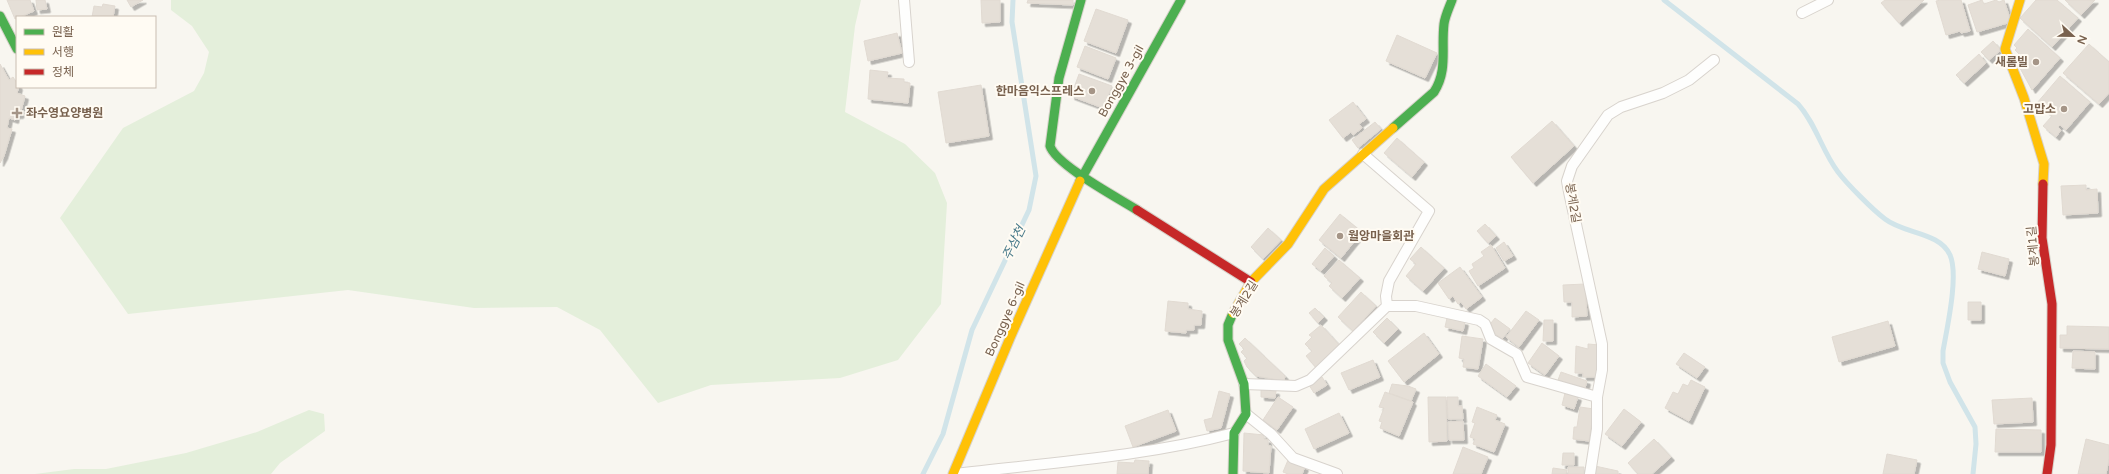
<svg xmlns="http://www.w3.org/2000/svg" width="2109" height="474" font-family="'Varela Round','Noto Sans KR',sans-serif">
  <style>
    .green { fill: #e4efdb }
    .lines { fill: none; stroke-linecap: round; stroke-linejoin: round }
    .stream { stroke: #d1e4e9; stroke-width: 5 }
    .building { fill: #e5dfd7; stroke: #e1dad2; filter: url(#shadow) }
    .lane-casing { stroke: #d8d3cd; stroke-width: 12 }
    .fast-casing { stroke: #d7d2ca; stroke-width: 11 }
    .slow-casing { stroke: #d7d2ca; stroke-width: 11 }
    .jam-casing { stroke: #d7d2ca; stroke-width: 11 }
    .lane { stroke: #fefefd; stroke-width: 10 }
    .fast { stroke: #4caf50; stroke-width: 9 }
    .slow { stroke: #ffc107; stroke-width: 9 }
    .jam { stroke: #c62828; stroke-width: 9 }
    .poi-dot { fill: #a59587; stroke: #fffbf3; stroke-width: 1.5 }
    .labels { text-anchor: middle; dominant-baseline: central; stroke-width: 4; stroke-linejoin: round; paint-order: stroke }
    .poi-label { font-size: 12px; font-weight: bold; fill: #78614e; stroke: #fffbf3; text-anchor: end }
    .street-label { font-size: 12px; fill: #78614e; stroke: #fffbf3 }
    .water-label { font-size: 13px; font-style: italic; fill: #487a8a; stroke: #fffbf3 }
  </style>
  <defs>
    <filter id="shadow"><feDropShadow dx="3.5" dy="3.5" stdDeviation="0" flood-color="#0004"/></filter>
  </defs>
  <rect width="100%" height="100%" fill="#f8f6f0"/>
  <path class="green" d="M171 0H861L855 26 845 112 905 144 935 173 947 203 941 304 898 360 840 378 711 385 658 403 600 330 557 307 474 308 348 290 128 314 60 218 123 128 194 91 204 73 209 52 192 26 171 10Z
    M309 410 324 414 325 431 280 463 271 474H35L74 469H106L186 453 257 432Z"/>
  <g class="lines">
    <path class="stream" d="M1664 0 1798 104C1816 124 1822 151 1838 172 1847 184 1873 210 1885 219 1904 234 1940 232 1950 255 1959 275 1947 328 1943 351V363L1950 382 1975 427 1976 444 1973 474
      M923 474 943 434 972 330 1029 210 1036 176 1012 22 1013 0"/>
  </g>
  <path class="building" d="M7 0H30L34 11 15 19Z
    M36 0H45L47 9 37 10Z
    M127 0H143L131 7Z
    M981 0H1000V22L982 23Z
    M1028 0H1073V5L1027 3Z
    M1885 0H1924L1899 23 1881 3Z
    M1941 0H1961L1970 31 1961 33 1960 31 1946 35 1936 1Z
    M1982 0 1984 4 1996 0 1999 2 2004 0 2011 22 1977 32 1968 5Z
    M2036 0H2057L2078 18 2052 47 2020 18Z
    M2065 0H2095L2081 15Z
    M103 4 115 6 113 17H92L94 6 102 7Z
    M1096 9 1128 20 1116 53 1084 41Z
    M2028 29 2060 58 2032 90 2015 59 2019 54 2015 50 2017 48 2014 45Z
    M897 33 902 53 868 61 864 41Z
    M1397 35 1437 53 1425 78 1386 61Z
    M1993 41 2001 50 1989 60 1981 52Z
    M2089 44 2109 62V93L2099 104 2063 73Z
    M1085 46 1116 58 1108 79 1077 67Z
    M1979 54 1986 63 1964 83 1956 75Z
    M0 64 9 80 13 77 17 83 19 87 17 93 25 96 20 115H16L15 120 9 118 7 128 12 129 4 156 0 163Z
    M870 70 888 72 887 78 904 79V82L910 83 908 103 868 99Z
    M1079 74 1112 86 1103 108 1071 96Z
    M2060 76 2090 102 2066 130 2060 125 2058 127 2061 130 2056 137 2043 126 2052 116 2037 103Z
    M981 85 989 136 946 143 938 92Z
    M1353 102 1366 119 1359 124 1362 128 1353 135 1351 132 1343 138 1329 120Z
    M1552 121 1574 146 1533 183 1511 157Z
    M1375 122 1381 129 1358 148 1352 140Z
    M1397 138 1424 162 1412 177 1384 153Z
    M2086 185V190L2097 189 2098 213 2063 215 2061 186Z
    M1340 214 1362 232 1341 258 1319 240Z
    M1485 224 1496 236 1488 243 1477 231Z
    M1268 228 1281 240 1263 259 1251 247Z
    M1504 242 1513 256 1504 261 1496 248Z
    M1491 245 1505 268 1478 286 1469 271 1474 268 1472 264 1484 256 1481 252Z
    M1421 247 1444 268 1423 291 1406 276 1416 264 1410 259Z
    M1325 248 1334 256 1321 271 1312 264Z
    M1982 252 2009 259 2005 276 1978 269Z
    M1339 260 1360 278 1342 298 1329 286 1332 283 1324 276Z
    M1460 267 1482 297 1466 309 1461 302 1458 304 1453 296 1449 299 1438 283Z
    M1585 284 1587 316 1572 317V302H1564L1563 285Z
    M1361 292 1376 306 1353 331 1338 317Z
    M1168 301 1188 303V309L1202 311 1201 325H1194V330H1186V333L1165 331Z
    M1968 302H1981V320H1968Z
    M1315 308 1324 317 1318 323 1309 313Z
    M1526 311 1539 320 1519 347 1506 337Z
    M1387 318 1398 329 1384 343 1373 332Z
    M1447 318 1465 322 1463 331 1445 327Z
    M1495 318 1510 329 1502 339 1494 333 1491 323Z
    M1544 320H1553V341H1543Z
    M1888 321 1895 346 1839 362 1832 337Z
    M1321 325 1342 348 1317 369 1306 356 1312 351 1305 344 1312 337 1309 335Z
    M2067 326 2109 327V349L2060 348V335H2067Z
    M1424 333 1439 354 1404 382 1388 361Z
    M1462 336 1483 339 1478 369 1463 367 1464 359 1459 358Z
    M1245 338 1285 376 1284 381 1256 376 1247 367 1244 361 1247 358 1241 352 1244 349 1239 344Z
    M1542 343 1559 356 1545 375 1528 363Z
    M1588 344 1600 345V377H1583V373H1575L1576 346 1588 349Z
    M2073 351 2095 352V369L2072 368Z
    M1684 353 1705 367 1697 378 1676 364Z
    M1373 360 1380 377 1349 390 1341 373Z
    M1486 364 1516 386 1507 397 1478 376Z
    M1561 372 1587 381 1585 388 1558 380Z
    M1322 377 1327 385 1314 393 1309 385Z
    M1691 380 1705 387 1689 421 1665 408 1673 392 1678 394 1683 384 1688 386Z
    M1392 384 1408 386 1416 389 1411 401 1389 393Z
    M1261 390 1276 391 1275 398 1261 397Z
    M1219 391 1230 394 1221 428 1207 431 1204 420 1212 418Z
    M1385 392 1413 402 1399 436 1380 428 1382 422 1379 421 1384 408 1379 407Z
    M1565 393 1578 397 1574 409 1562 405Z
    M1278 397 1293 407 1277 430 1263 420Z
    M1428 397H1446L1447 441 1429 442Z
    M1447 397H1458V406H1462L1463 419H1448Z
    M2032 398 2033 422 1994 424 1992 400Z
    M1477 407 1497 415 1495 420 1505 424 1494 452 1473 444 1475 439 1470 437 1475 423 1472 422Z
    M1580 407 1594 409 1589 441 1573 439 1574 427H1577Z
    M1624 409 1641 422 1622 446 1605 434Z
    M1168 410 1176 431 1133 447 1125 426Z
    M1339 413 1349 433 1314 449 1305 429Z
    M1463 421 1464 440H1449L1448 422Z
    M1996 429 2041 430V452H1995Z
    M1244 433 1264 435V439L1268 440V445L1271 446 1269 473 1243 471Z
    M1654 439 1671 457 1652 474H1638L1628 463Z
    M2086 439 2109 445V459L2106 474H2078Z
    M1463 447 1488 457 1481 474H1453Z
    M1563 453H1574V465H1562Z
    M1887 454 1917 460 1914 474H1883Z
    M1135 460 1149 461 1148 474H1117L1118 462 1134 463Z
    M1288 460 1305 467 1302 474H1288L1283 472Z
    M1595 466 1618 471V474H1593Z
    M1568 467H1584V474H1568Z
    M1553 468 1567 470 1566 474H1552Z"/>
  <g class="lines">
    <g class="lane-casing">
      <path id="lane" d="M904 0 909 62
        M1802 13 1828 0
        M1387 306H1416L1479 320 1485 324 1491 339 1517 354 1527 377 1597 397V429L1590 474
        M1244 384 1296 386 1310 380 1387 306 1386 296 1389 281 1429 211 1363 154
        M1597 397 1602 370V344L1569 192 1567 181 1572 166 1608 115 1621 107 1663 93 1689 80 1714 60
        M1246 414 1271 434 1293 458 1337 474
        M954 474C1047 463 1143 457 1234 433"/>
    </g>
    <g class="fast-casing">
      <path id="fast" d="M1081 0 1059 78 1050 146C1056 165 1118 198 1137 210
        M0 16 17 49
        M1393 128 1434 92C1448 70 1441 49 1444 24 1445 16 1449 8 1452 0
        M1080 181 1181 0
        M1233 474 1234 433 1246 414 1244 384 1228 340V325L1233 313"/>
    </g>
    <g class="slow-casing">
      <path id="slow" d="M2020 0 2005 49 2024 98 2044 164 2043 184
        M1233 313 1251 282 1288 244 1324 189 1393 128
        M953 474 1010 338 1080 181"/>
    </g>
    <g class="jam-casing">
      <path id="jam" d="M2043 184 2042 238 2052 304 2051 445 2047 474
        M1137 210 1251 282"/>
    </g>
    <use href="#lane" class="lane"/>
    <use href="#fast" class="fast"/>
    <use href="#slow" class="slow"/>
    <use href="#jam" class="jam"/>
  </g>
  <g class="poi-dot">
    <circle cx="2036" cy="62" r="4"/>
    <circle cx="1092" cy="91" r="4"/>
    <circle cx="2064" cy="109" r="4"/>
    <path d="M15 107h4v4h4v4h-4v4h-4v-4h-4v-4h4z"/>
    <circle cx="1340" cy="236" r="4"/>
  </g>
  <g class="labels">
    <g class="poi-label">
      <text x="2028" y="62">새롬빌</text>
      <text x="1084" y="91">한마음익스프레스</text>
      <text x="2056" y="109">고맙소</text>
      <text x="26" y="113" text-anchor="start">좌수영요양병원</text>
      <text x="1348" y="236" text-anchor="start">월앙마을회관</text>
    </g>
    <g class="street-label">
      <text transform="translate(1121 81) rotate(-61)">Bonggye 3-gil</text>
      <text transform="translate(1573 203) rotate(80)">봉계2길</text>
      <text transform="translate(2033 246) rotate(-95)">봉계1길</text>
      <text transform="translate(1244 299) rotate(-58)">봉계2길</text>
      <text transform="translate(1005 319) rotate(-66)">Bonggye 6-gil</text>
    </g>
    <g class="water-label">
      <text transform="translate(1014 243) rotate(-64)">주삼천</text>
    </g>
  </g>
  <rect x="16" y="16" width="140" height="72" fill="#fffbf3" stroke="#c9bdb1"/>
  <rect x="24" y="29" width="20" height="6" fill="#4caf50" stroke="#c9bdb1"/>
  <text x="52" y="36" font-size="12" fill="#78614e">원활</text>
  <rect x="24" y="49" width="20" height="6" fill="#ffc107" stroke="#c9bdb1"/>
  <text x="52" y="56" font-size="12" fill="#78614e">서행</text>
  <rect x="24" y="69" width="20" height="6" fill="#c62828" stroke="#c9bdb1"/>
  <text x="52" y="76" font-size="12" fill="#78614e">정체</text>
  <g transform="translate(2073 36) rotate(112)" stroke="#fffbf3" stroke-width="3" paint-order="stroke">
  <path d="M0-3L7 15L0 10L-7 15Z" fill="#78614e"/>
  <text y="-6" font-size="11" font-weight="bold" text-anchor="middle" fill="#78614e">N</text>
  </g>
</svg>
